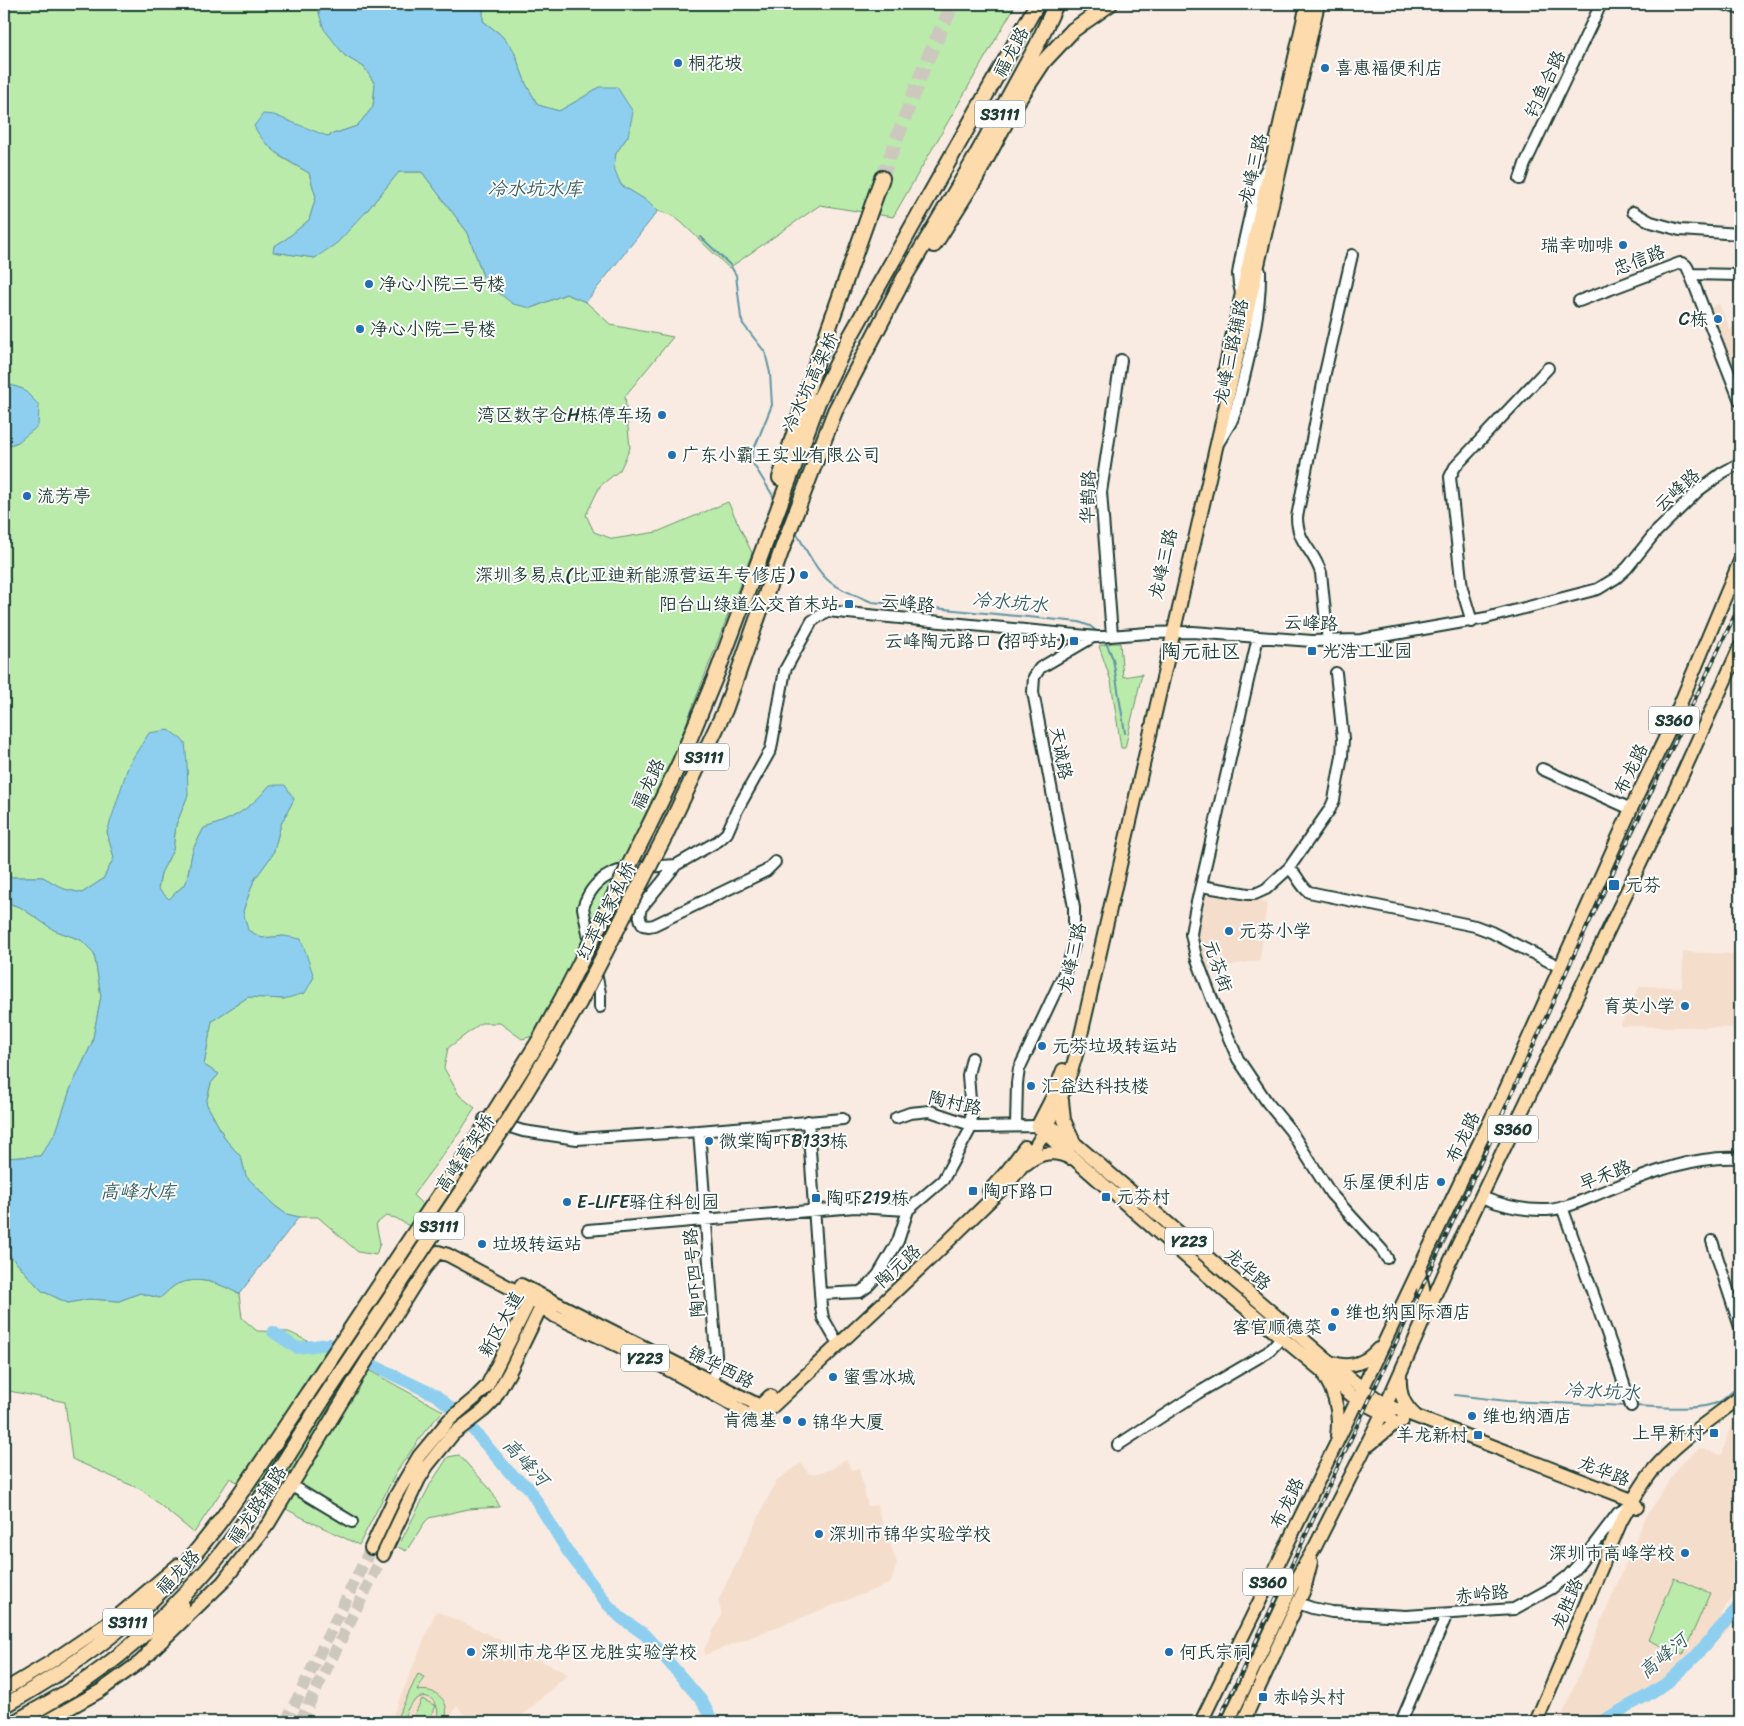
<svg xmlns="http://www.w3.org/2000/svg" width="1744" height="1726" font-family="Sriracha,'LXGW WenKai TC',sans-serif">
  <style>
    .built { fill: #f5ddcc }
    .green { fill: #baebab; stroke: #6c9470 }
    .water { fill: #8ecfef; stroke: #6295a4 }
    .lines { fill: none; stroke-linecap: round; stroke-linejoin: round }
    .stream { stroke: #6295a4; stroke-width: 2 }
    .river { stroke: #8ecfef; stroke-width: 12 }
    .major-tunnel { stroke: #cdc8be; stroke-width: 12; stroke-dasharray: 12 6; stroke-linecap: butt }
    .highway-tunnel { stroke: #cdc8be; stroke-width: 14; stroke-dasharray: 14 7; stroke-linecap: butt }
    .minor-casing { stroke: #1f3d34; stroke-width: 14 }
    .major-casing { stroke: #1f3d34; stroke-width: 16 }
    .highway-casing { stroke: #1f3d34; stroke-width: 18 }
    .minor { stroke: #fff; stroke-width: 10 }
    .major { stroke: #fedbac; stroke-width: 12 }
    .highway { stroke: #fedbac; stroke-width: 14 }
    .rail-casing { stroke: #1f3d34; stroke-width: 4 }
    .rail { stroke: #fff; stroke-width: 2; stroke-dasharray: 5.5; stroke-linecap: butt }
    .highway-bridge-casing { stroke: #1f3d34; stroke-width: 18; stroke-linecap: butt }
    .highway-bridge { stroke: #fedbac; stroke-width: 14 }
    .poi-dot { fill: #1f6fb2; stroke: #fff; stroke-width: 2 }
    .labels { text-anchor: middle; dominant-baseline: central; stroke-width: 4; stroke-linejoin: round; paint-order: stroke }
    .shield { fill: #fff; stroke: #627771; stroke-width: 1 }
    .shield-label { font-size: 16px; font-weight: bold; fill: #1f3d34 }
    .street-label { font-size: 18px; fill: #1f3d34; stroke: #fff }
    .poi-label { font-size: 18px; fill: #1f3d34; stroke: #fff; text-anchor: start }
    .water-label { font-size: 19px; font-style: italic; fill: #3b6263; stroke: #fff }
    .quarter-label { font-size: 20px; fill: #1f3d34; stroke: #fff }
  </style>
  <rect width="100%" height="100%" fill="#f9ebe1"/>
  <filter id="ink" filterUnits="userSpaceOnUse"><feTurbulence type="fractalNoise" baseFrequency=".02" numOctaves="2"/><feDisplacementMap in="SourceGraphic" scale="10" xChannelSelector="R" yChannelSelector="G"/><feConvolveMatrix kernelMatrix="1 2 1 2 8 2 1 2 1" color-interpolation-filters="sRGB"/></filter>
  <g filter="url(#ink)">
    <path class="built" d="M1719 304 1730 329 1740 324V381L1737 382 1706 310Z
      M1204 889 1267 903 1260 960 1220 967 1204 972 1194 936Z
      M1683 952 1740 954V1028L1620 1026 1640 986 1682 987Z
      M1740 1415V1588L1720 1614 1731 1627 1692 1668 1668 1690 1661 1681 1588 1722H1559L1645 1518 1681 1463 1700 1448 1722 1455 1729 1430 1734 1420Z
      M846 1459 851 1470 859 1468 868 1506 876 1505 897 1563 891 1583 705 1655 704 1650 722 1614 718 1601 776 1481 801 1463 809 1474H813L832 1469Z
      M436 1611 480 1630 568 1674 515 1722H470L457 1706 448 1722H390Z"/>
    <path class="green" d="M4 4H316L345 56 364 67 375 84 373 107 357 126 327 136 279 156 309 173 316 197 309 220 286 239 274 246V252L315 258 365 213 399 172H422L468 233 485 282 532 308 566 294 586 302 611 325 673 337 625 396 630 448 620 470 600 486 586 515 594 532 613 539 657 532 728 502 752 553 664 781 581 949 533 1036 522 1039 500 1023H481L448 1048 444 1068 459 1095 475 1108 460 1132 413 1195 423 1205 409 1226 396 1218 386 1216 376 1224 380 1243 376 1255 358 1252 318 1217H299L286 1214 275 1206 246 1176 241 1157 226 1140 206 1103 211 1083 219 1074 204 1065 212 1021 248 997 284 999V936L262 938 247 930 243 911 254 880 273 854 281 824 294 799 270 785C251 808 233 820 204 828L193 849 186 883 169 899 158 889 161 873 173 850 176 825 188 795 107 832 114 858 103 879 82 893 64 889 43 877H4V447L18 442 23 389 4 383Z
      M483 4H1016L893 217 820 205 729 268 681 222 671 215 658 211 649 202 621 185 613 168 616 153 628 136 599 87 582 98 559 111 538 105 526 84 513 49 500 34 483 21Z
      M1113 643H1120L1123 677 1142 674 1125 748H1121L1111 681 1099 646Z
      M4 902 20 907 54 930 81 940 94 953 101 996 92 1043 70 1090 56 1133 40 1156 4 1158Z
      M4 1249 42 1291 68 1303 89 1299 119 1301 140 1293 160 1298C166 1293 173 1285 180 1283 201 1276 221 1284 239 1294L242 1318 257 1331 289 1332 370 1371 443 1411 425 1431 397 1471 359 1545 299 1516 230 1478 194 1533 142 1490 72 1459 65 1402 4 1390Z
      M459 1455 491 1490 500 1507 468 1509 429 1518 425 1522 406 1551 398 1547 431 1483 448 1457Z
      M1674 1578 1710 1593 1683 1655 1648 1640Z
      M418 1674 424 1677 417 1691C436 1687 453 1702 444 1722H436C443 1706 429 1688 414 1701 408 1706 405 1715 402 1722H395Z
      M422 1699 436 1706 428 1722H411Z"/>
    <path class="water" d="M316 4H483V21L500 34 513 49 526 84 538 105 559 111 582 98 599 87H617L633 112 628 136 616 153 614 168 621 185 649 202 658 211 586 302 566 294 531 308 513 304 485 282 468 233 422 172H399L365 213 337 243 315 258 273 252 274 246 286 239 309 220 316 197 309 173C287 160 266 150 254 126L263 114 274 115 327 136 357 126 373 107 375 84 364 67 345 56 324 29Z
      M4 383 23 389 39 405 38 426 18 442 4 447Z
      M169 730 185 742 187 763 188 795 176 825 173 850 161 873 158 889 169 899 186 883 193 849 204 828C233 820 251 808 270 785H285L294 799 281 824 273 854 254 880 243 911 248 930 262 938 284 936 301 939 314 977 305 993 284 999 248 997 212 1021 204 1065 219 1074 211 1083 206 1103 226 1140 241 1157 246 1176 275 1206 286 1214 299 1217 239 1294C221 1284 201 1276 180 1283 173 1285 166 1293 160 1298L140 1293 119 1301 89 1299 68 1303 42 1291 4 1249V1158L40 1156 56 1132 70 1090 92 1043 101 996 94 953 81 940 54 930 20 907 4 902V877H43L64 889 82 893 103 879 114 858 107 832 129 764 149 733Z"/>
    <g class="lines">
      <path class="stream" d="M701 237 730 265 736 275 741 318 743 324 765 352 770 373 772 405 752 454V462L775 499
        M795 530C804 546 816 571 830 582 842 591 858 596 872 602L1079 622 1090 626 1099 633
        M1105 640 1113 659 1125 733
        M1455 1395 1507 1401 1627 1406
        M1635 1406C1657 1407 1700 1411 1719 1402 1727 1398 1733 1390 1740 1385"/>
      <path class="river" d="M273 1332 297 1348 329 1344 437 1396 462 1417 510 1473 528 1487 568 1552 608 1605 621 1618 644 1634 654 1645 702 1701 713 1722
        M1600 1722 1648 1695 1668 1682 1695 1657 1740 1605"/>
      <path class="major-tunnel" d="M286 1722 371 1548
        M300 1722 383 1555"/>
      <path class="highway-tunnel" d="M882 178 925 64 953 4"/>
      <g class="minor-casing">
        <path id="minor" d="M1724 4 1740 9
          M1520 179 1525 164 1601 4
          M1633 212 1651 222 1680 230 1740 234
          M1690 274 1740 275
          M1241 293 1239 284 1238 274 1243 246 1256 188 1270 163
          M1579 301 1680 263C1687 263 1688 269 1690 274L1740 401
          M1219 442 1231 422 1236 410C1247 364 1261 318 1260 271
          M1472 622 1462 589 1450 477 1455 467 1548 368
          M1112 635 1101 492 1121 360
          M1258 637 1195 911 1191 934 1196 957 1212 999 1238 1059 1267 1102 1290 1130 1331 1194 1382 1250 1387 1258
          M1328 642 1321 573C1314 550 1297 543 1297 517L1325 373 1352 255
          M1542 769 1631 809
          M775 862 766 871 654 925 649 926 643 925C639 919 639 915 641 908L676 865 718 841 727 833 737 810 771 749 785 670 812 621 827 611 1097 637 1148 633 1193 632 1312 641 1361 640 1486 618 1598 589 1616 578 1627 568 1655 533 1699 490 1722 473 1740 463
          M1289 868C1298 875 1300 886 1309 892L1475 926 1491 932 1560 967
          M1201 886 1248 894H1255L1266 889 1289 868 1330 809 1334 800 1342 756 1343 739 1336 673
          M600 1007V993L583 908C597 863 637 868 676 865
          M896 1118 910 1113 930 1111 977 1127 1038 1126
          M484 1119 523 1131 577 1139 699 1131 843 1119
          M808 1121 821 1307 823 1318 834 1337
          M1016 1126 1017 1083 1019 1069 1067 967 1074 945V907L1033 692 1034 677 1040 668 1093 637
          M699 1131 716 1355V1370L711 1382
          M1481 1197C1501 1205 1525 1211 1547 1210 1567 1209 1587 1198 1605 1191 1648 1174 1693 1155 1740 1158
          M1562 1207 1612 1347 1631 1406
          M588 1230 855 1207 908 1210
          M1712 1241 1740 1327
          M820 1294 860 1292 867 1287 878 1275 898 1241 908 1210 943 1180 972 1126 968 1075 972 1058
          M1118 1445 1198 1393 1268 1352 1282 1337
          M292 1486 352 1522
          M1298 1603 1312 1608 1332 1612 1406 1616 1514 1609 1552 1588 1568 1576 1580 1563 1618 1513 1628 1507
          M1401 1722 1447 1614"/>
      </g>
      <g class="major-casing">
        <path id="major" d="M1225 369 1307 4
          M1062 1100 1064 1120 1073 1140
          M1040 1126 1048 1124 1078 1146 1326 1359 1362 1388 1386 1405 1632 1500 1637 1507
          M1037 1127 1053 1096 1063 1070
          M1039 1128 1224 1290 1338 1384 1357 1400 1390 1417
          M1026 1164C1040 1152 1054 1150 1070 1158
          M989 1191 1007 1171 1025 1147
          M438 1252 448 1255 531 1299 555 1316 662 1366 724 1400 755 1419
          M521 1285 760 1406
          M1418 1314C1426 1295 1424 1289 1419 1271
          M1334 1363C1350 1369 1367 1362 1378 1349
          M1400 1376C1399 1393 1403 1405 1416 1416
          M1325 1377C1336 1395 1340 1415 1337 1436
          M750 1415 770 1396
          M757 1421 934 1255 1010 1181C1043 1142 1065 1097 1078 1048L1318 4
          M1369 1445 1393 1425 1402 1421
          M371 1548 395 1497 419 1456 449 1420 475 1398 487 1386 533 1294
          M383 1555 419 1479 427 1466 453 1434 483 1411 493 1401 509 1373 541 1307 539 1301
          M4 1690 49 1663 114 1619 178 1565
          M45 1722 100 1691 140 1662 223 1582 269 1523 356 1378 424 1269 438 1252
          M1201 1722 1349 1417 1468 1166 1505 1091 1631 809 1670 728 1740 561
          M1228 1722 1293 1584 1315 1547 1382 1414 1445 1272 1672 797 1740 647
          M1243 1722 1304 1590 1311 1562
          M1536 1722 1621 1521C1631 1503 1641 1485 1654 1469 1678 1441 1711 1420 1740 1397"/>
      </g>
      <g class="highway-casing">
        <path id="highway" d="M934 245 976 178 1015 105 1044 61 1073 30 1110 4
          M780 478 816 364 882 178
          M648 828 680 762 717 673 818 402 850 337 1037 4
          M665 836 725 710 782 549 835 411 904 278 970 167 1037 45 1056 4
          M539 1041 564 995
          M552 1049 579 1003
          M149 1653 182 1605
          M4 1706C52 1679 99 1649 140 1611 208 1549 257 1469 308 1393
          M15 1722C41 1707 68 1693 93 1675 129 1650 169 1612 199 1579 247 1527 284 1461 322 1401"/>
      </g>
      <use href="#minor" class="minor"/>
      <use href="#major" class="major"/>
      <use href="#highway" class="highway"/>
      <g class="rail-casing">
        <path id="rail" d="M1218 1722 1485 1153 1574 955 1740 604"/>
      </g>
      <use href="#rail" class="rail"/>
      <g class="highway-bridge-casing">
        <path id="highway-bridge" d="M564 995 648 828
          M579 1003 665 836
          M308 1393 492 1116 539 1041
          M322 1401 510 1118 552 1049"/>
      </g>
      <use href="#highway-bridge" class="highway-bridge"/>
    </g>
  </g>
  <g class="poi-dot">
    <circle cx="678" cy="63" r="5"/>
    <circle cx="1325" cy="68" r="5"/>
    <circle cx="1623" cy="245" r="5"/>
    <circle cx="369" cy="284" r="5"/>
    <circle cx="1718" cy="319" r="5"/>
    <circle cx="360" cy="329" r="5"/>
    <circle cx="662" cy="415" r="5"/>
    <circle cx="672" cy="455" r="5"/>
    <circle cx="27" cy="496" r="5"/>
    <circle cx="804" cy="575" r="5"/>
    <rect x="844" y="599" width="10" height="10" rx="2.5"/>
    <rect x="1069" y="636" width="10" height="10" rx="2.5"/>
    <rect x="1307" y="646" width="10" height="10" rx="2.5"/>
    <rect x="1608" y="879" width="12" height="12" rx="2.5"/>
    <circle cx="1229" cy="931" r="5"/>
    <circle cx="1685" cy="1006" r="5"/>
    <circle cx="1042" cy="1046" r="5"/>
    <circle cx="1031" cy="1086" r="5"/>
    <circle cx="709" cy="1141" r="5"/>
    <circle cx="1441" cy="1182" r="5"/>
    <rect x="968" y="1186" width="10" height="10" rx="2.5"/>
    <rect x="1101" y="1192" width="10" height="10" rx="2.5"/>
    <rect x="811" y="1193" width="10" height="10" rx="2.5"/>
    <circle cx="567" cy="1202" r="5"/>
    <circle cx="482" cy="1244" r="5"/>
    <circle cx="1335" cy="1312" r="5"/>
    <circle cx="1332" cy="1327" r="5"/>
    <circle cx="833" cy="1377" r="5"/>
    <circle cx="1472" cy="1416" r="5"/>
    <circle cx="787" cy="1420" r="5"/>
    <circle cx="802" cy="1422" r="5"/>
    <rect x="1709" y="1428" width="10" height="10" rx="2.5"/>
    <rect x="1473" y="1430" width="10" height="10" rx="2.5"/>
    <circle cx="819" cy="1534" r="5"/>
    <circle cx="1685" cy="1553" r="5"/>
    <circle cx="471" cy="1652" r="5"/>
    <circle cx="1169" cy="1652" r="5"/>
    <rect x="1258" y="1692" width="10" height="10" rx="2.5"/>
  </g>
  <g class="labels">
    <g class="shield">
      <rect x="975" y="100.5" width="50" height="27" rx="4"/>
      <rect x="1649" y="706.5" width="50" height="27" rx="4"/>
      <rect x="679" y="743.5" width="50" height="27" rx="4"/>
      <rect x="1488" y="1115.5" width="50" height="27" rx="4"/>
      <rect x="414" y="1212.5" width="50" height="27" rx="4"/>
      <rect x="1165" y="1227.5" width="48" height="27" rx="4"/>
      <rect x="621" y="1344.5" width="48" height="27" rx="4"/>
      <rect x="1243" y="1568.5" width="50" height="27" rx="4"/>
      <rect x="103" y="1608.5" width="50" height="27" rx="4"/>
    </g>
    <g class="shield-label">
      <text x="1000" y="114">S3111</text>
      <text x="1674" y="720">S360</text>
      <text x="704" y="757">S3111</text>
      <text x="1513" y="1129">S360</text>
      <text x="439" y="1226">S3111</text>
      <text x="1189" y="1241">Y223</text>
      <text x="645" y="1358">Y223</text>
      <text x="1268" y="1582">S360</text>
      <text x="128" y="1622">S3111</text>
    </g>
    <g class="street-label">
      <text transform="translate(1011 52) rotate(-62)">福龙路</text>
      <text transform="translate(1545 84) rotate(-65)">钓鱼合路</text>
      <text transform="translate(1253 169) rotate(-77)">龙峰三路</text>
      <text transform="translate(1639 260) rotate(-21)">忠信路</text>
      <text transform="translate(1231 352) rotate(-78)">龙峰三路辅路</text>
      <text transform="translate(810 382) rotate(-65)">冷水坑高架桥</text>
      <text transform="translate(1677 490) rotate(-42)">云峰路</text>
      <text transform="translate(1088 497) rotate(-88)">华鹊路</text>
      <text transform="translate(1163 564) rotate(-77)">龙峰三路</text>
      <text transform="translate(908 603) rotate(6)">云峰路</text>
      <text transform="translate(1311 623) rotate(2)">云峰路</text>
      <text transform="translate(1061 753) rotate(79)">天诚路</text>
      <text transform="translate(1631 769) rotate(-64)">布龙路</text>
      <text transform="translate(648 784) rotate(-65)">福龙路</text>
      <text transform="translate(606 911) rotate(-63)">红苹果家私桥</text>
      <text transform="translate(1072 958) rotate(-77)">龙峰三路</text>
      <text transform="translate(1218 966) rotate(71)">元芬街</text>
      <text transform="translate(955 1103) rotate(13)">陶村路</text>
      <text transform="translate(1463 1137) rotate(-64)">布龙路</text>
      <text transform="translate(465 1153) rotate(-56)">高峰高架桥</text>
      <text transform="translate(1605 1175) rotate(-21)">早禾路</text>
      <text transform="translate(898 1266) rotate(-43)">陶元路</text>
      <text transform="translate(1248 1269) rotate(41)">龙华路</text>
      <text transform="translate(694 1273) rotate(-95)">陶吓四号路</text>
      <text transform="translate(501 1324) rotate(-61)">新区大道</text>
      <text transform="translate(721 1367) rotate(27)">锦华西路</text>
      <text transform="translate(1604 1471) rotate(21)">龙华路</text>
      <text transform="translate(1287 1503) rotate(-64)">布龙路</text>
      <text transform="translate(257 1505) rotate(-56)">福龙路辅路</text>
      <text transform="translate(178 1572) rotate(-46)">福龙路</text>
      <text transform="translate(1482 1594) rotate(-6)">赤岭路</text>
      <text transform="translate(1567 1604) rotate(-67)">龙胜路</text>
    </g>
    <g class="poi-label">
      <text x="688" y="63">桐花坡</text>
      <text x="1335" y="68">喜惠褔便利店</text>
      <text x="1613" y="245" text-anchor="end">瑞幸咖啡</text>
      <text x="379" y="284">净心小院三号楼</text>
      <text x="1708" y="319" text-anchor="end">C栋</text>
      <text x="370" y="329">净心小院二号楼</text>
      <text x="652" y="415" text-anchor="end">湾区数字仓H栋停车场</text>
      <text x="682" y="455">广东小霸王实业有限公司</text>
      <text x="37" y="496">流芳亭</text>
      <text x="794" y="575" text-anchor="end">深圳多易点(比亚迪新能源营运车专修店)</text>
      <text x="839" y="604" text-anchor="end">阳台山绿道公交首末站</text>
      <text x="1064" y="641" text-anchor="end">云峰陶元路口 (招呼站)</text>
      <text x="1322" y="651">光浩工业园</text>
      <text x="1625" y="885">元芬</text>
      <text x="1239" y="931">元芬小学</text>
      <text x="1675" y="1006" text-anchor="end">育英小学</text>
      <text x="1052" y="1046">元芬垃圾转运站</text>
      <text x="1041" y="1086">汇益达科技楼</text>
      <text x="719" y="1141">微棠陶吓B133栋</text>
      <text x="1431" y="1182" text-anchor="end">乐屋便利店</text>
      <text x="983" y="1191">陶吓路口</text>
      <text x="1116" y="1197">元芬村</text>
      <text x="826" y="1198">陶吓219栋</text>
      <text x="577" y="1202">E-LIFE驿住科创园</text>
      <text x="492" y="1244">垃圾转运站</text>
      <text x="1345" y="1312">维也纳国际酒店</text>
      <text x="1322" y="1327" text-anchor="end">客官顺德菜</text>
      <text x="843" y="1377">蜜雪冰城</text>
      <text x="1482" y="1416">维也纳酒店</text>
      <text x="777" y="1420" text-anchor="end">肯德基</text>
      <text x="812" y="1422">锦华大厦</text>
      <text x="1704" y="1433" text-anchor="end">上早新村</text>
      <text x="1468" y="1435" text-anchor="end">羊龙新村</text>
      <text x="829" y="1534">深圳市锦华实验学校</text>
      <text x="1675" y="1553" text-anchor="end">深圳市高峰学校</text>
      <text x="481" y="1652">深圳市龙华区龙胜实验学校</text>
      <text x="1179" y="1652">何氏宗祠</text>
      <text x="1273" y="1697">赤岭头村</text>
    </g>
    <g class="water-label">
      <text x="535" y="188">冷水坑水库</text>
      <text transform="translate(1010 602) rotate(5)">冷水坑水</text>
      <text x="138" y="1191">高峰水库</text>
      <text transform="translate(1602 1391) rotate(3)">冷水坑水</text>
      <text transform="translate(526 1462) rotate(47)">高峰河</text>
      <text transform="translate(1663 1656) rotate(-40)">高峰河</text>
    </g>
    <g class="quarter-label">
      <text x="1201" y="651">陶元社区</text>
    </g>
  </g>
  <rect width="1744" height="1726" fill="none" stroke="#fff" stroke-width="20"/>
  <rect x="10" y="10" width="1724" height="1706" fill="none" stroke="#1f3d34" stroke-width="2" filter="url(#ink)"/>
</svg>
